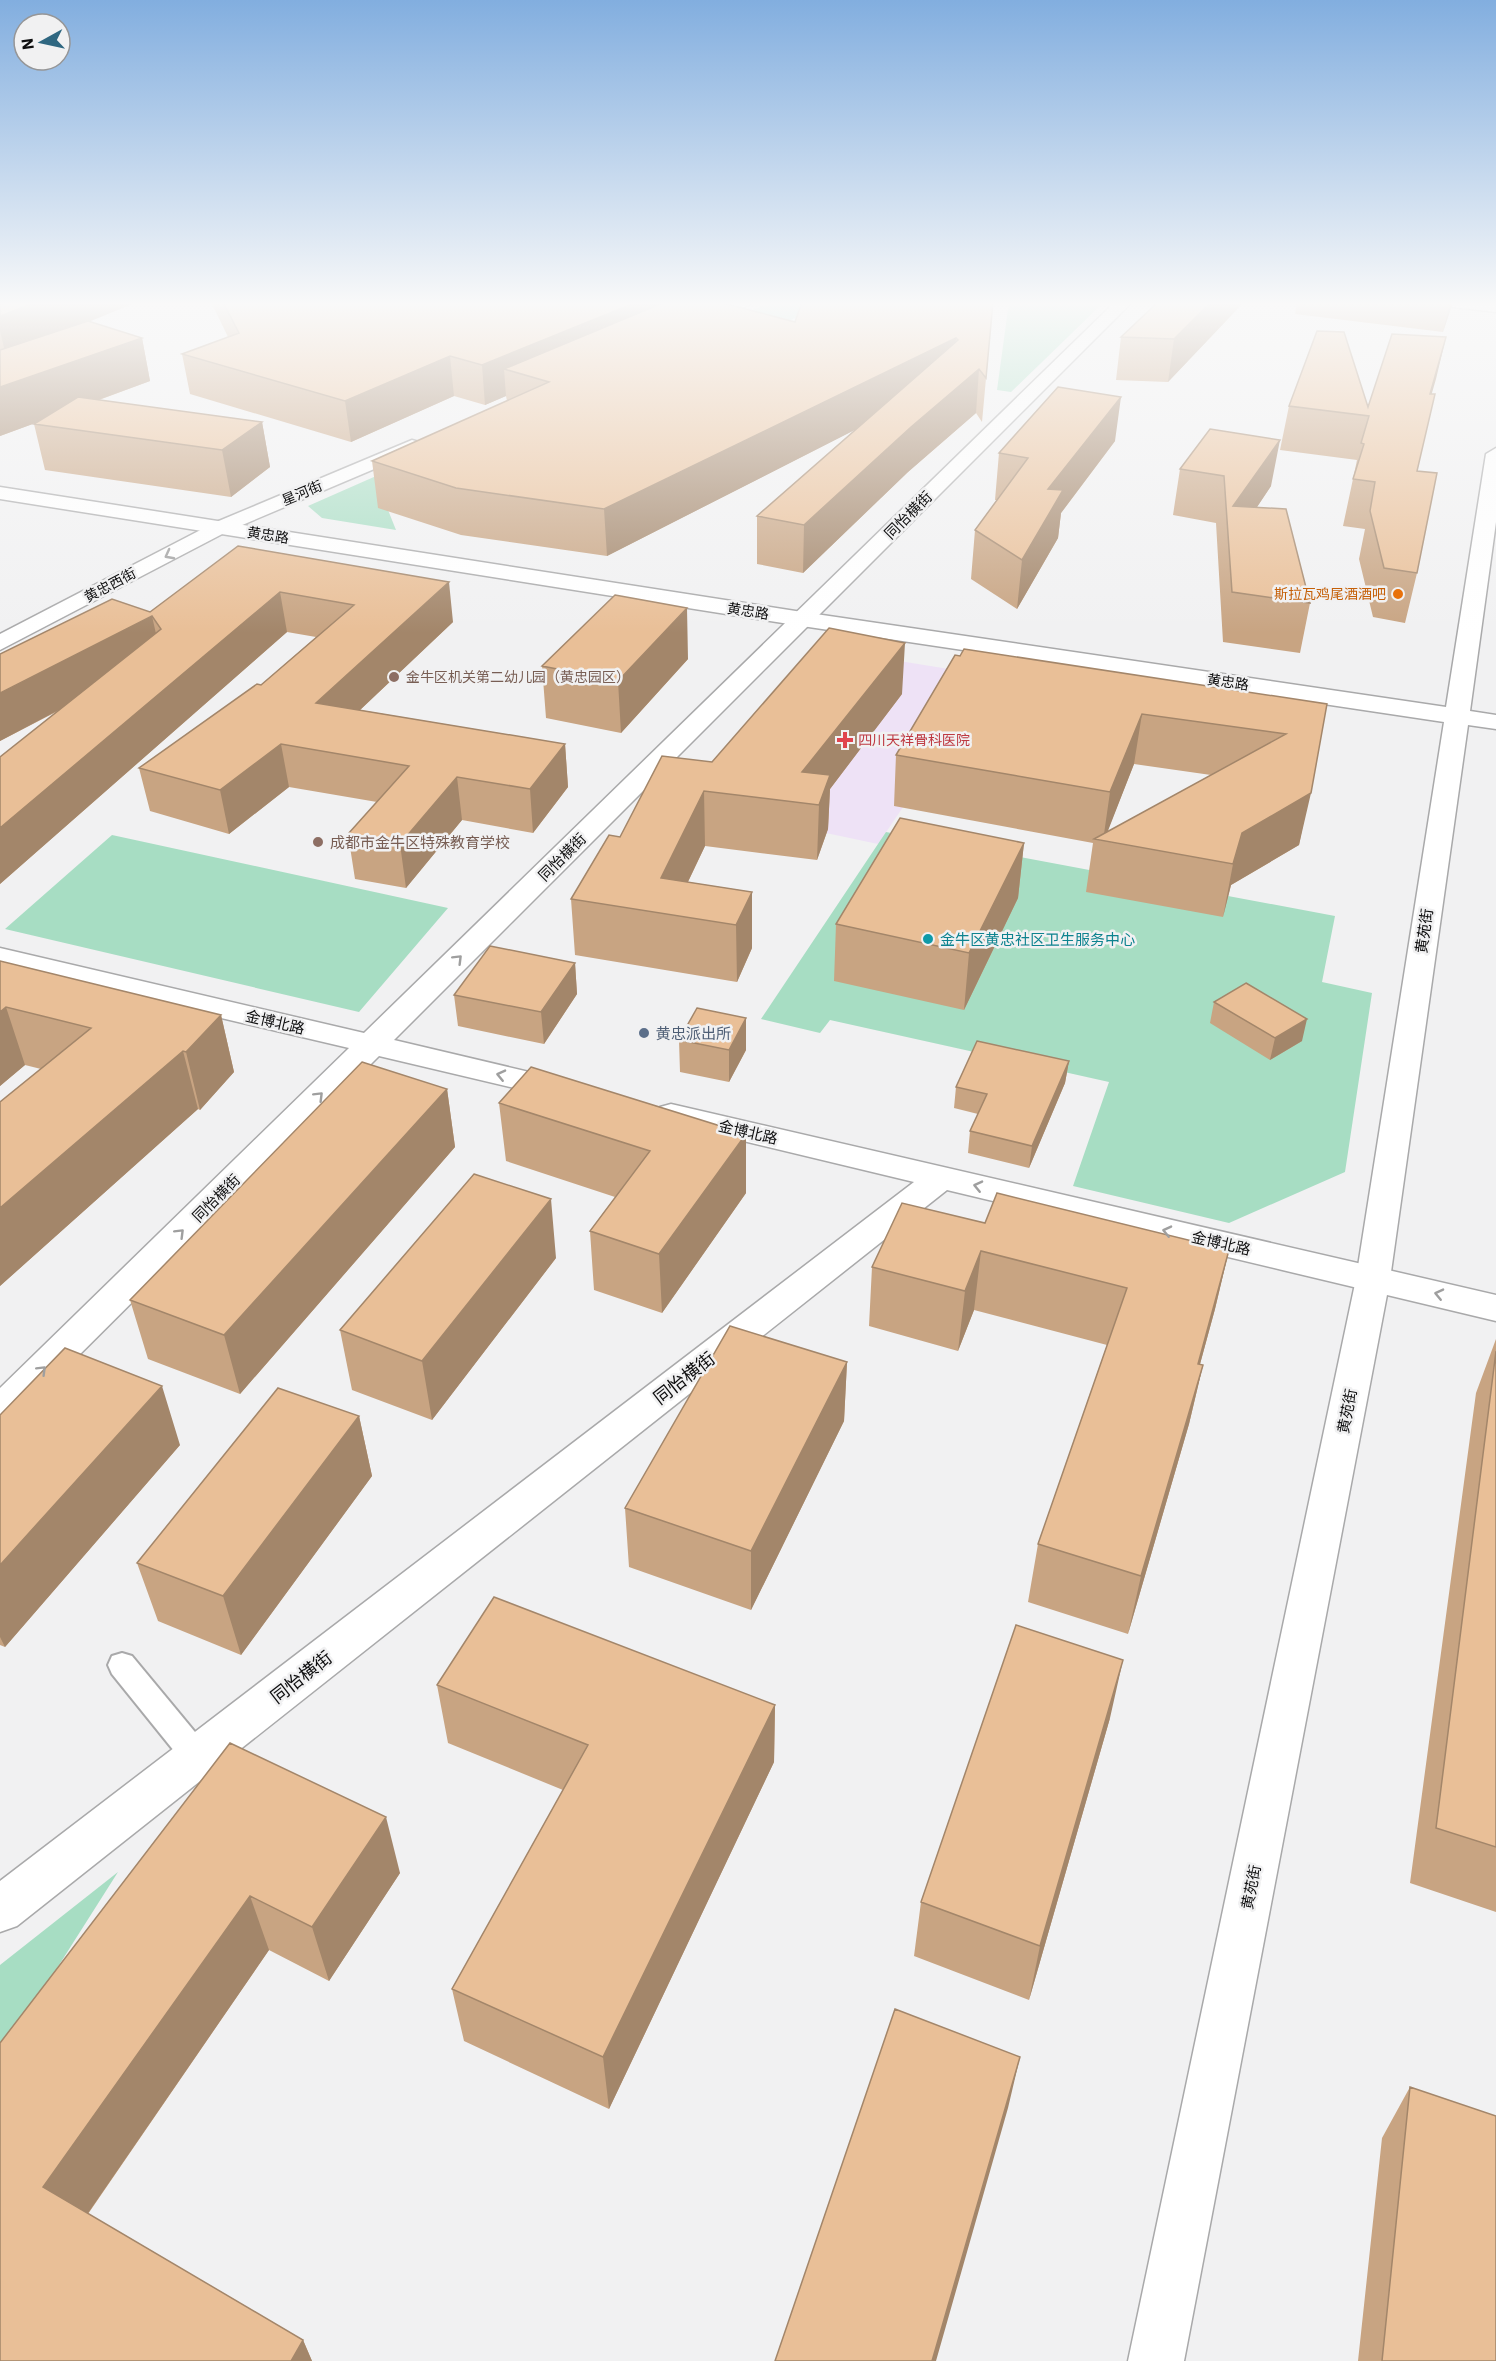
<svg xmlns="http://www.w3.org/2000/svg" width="1496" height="2361" font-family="'IBM Plex Sans','Noto Sans SC',sans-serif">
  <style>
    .medical { fill: #eee2f6 }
    .green { fill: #a7ddc3 }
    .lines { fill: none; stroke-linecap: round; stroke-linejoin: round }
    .service-casing { stroke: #a9a9aa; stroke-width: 4 }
    .minor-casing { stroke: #a9a9aa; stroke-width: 3 }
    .tertiary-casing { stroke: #a9a9aa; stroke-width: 3 }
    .service { fill: #fff; fill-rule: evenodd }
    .minor { fill: #fff; fill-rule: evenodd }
    .tertiary { fill: #fff; fill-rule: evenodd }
    .wall { fill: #c8a482; fill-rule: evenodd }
    .shaded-wall { fill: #a3866a }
    .building { fill: #e9bf97; stroke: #a3866a; stroke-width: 1.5 }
    .oneway { stroke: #9f9f9f }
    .food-dot { fill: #e8710a; stroke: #f1f1f2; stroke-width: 2 }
    .education-dot { fill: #8d6e63; stroke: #f1f1f2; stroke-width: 2 }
    .health-dot { fill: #e0444e; stroke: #f1f1f2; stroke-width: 2 }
    .culture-dot { fill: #0f9aa8; stroke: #f1f1f2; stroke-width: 2 }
    .service-dot { fill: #5c6f8a; stroke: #f1f1f2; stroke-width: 2 }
    .labels { text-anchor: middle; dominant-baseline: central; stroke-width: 5; stroke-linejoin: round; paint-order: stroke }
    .far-street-label { font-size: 14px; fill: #0e0e0f; stroke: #f1f1f2 }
    .far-food-label { font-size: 14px; fill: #c56008; stroke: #f1f1f2; text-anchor: end }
    .far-education-label { font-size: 14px; fill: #785e54; stroke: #f1f1f2; text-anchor: start }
    .far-health-label { font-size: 14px; fill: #be3a42; stroke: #f1f1f2; text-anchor: start }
    .street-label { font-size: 15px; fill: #0e0e0f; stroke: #f1f1f2 }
    .education-label { font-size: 15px; fill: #785e54; stroke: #f1f1f2; text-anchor: start }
    .culture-label { font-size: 15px; fill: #0d838f; stroke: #f1f1f2; text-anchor: start }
    .service-label { font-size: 15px; fill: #4e5e75; stroke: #f1f1f2; text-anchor: start }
    .near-street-label { font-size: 18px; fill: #0e0e0f; stroke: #f1f1f2 }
  </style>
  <rect width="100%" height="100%" fill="#f1f1f2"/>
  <path class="medical" d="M850 653 992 676 878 844 683 803Z"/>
  <path class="green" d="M771 302H829L388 510 396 530 322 518 308 506Z
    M1009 302H1104L1011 392 997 390Z
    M886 832 1335 916 1322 982 1372 993 1345 1172 1229 1223 1073 1186 1109 1082 830 1020 820 1033 761 1019Z
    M112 835 448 908 359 1012 5 929Z
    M118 1872 0 2058V1965Z"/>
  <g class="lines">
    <g class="service-casing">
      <path id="service" d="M122 1653 132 1656 209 1749 213 1758 209 1767 198 1771 187 1767 112 1674 108 1665 112 1656Z"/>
    </g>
    <g class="minor-casing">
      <path id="minor" d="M733 302H755L700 329 694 330 686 325 688 321Z
        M1115 302H1132L394 1040 576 1083 581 1090 576 1097 565 1100 379 1056 13 1421 0 1425V1388L349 1048 0 966V948L364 1033Z
        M1445 302H1496V312L1453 307Z
        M412 440 419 442 421 446 419 450 228 531 0 650V634L214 523Z
        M671 1104 1496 1295V1321L947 1190 17 1926 0 1932V1881L914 1182 660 1121 655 1114 660 1107Z"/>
    </g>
    <g class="tertiary-casing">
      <path id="tertiary" d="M1496 448V522L1470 711 1496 715V729L1468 725 1390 1279 1184 2361H1128L1356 1279 1444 722 802 626 0 499V487L802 612 1446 707 1486 454Z"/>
    </g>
    <use href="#service" class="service"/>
    <use href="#minor" class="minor"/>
    <use href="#tertiary" class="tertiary"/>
  </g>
  <path class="wall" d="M0 302 89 322 142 338 150 381 99 400 262 422 270 467 231 497 45 470 34 424 38 422 0 436Z
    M211 302H719L795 322 993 302 982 422 976 413 908 472 803 573 757 564V516L856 429 607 556 461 535 378 508 372 461 507 401 506 396 485 405 454 396 351 442 190 394 182 354 228 337Z
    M1158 302H1244L1168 382 1116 380 1121 337Z
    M1297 302H1453L1443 332 1295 314Z
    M1446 337 1431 394 1417 471V573L1405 623 1373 617 1359 559 1365 529 1343 526 1357 460 1280 450 1289 406 1368 407Z
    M1210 429 1271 486 1257 507 1310 603 1300 653 1223 642 1216 523 1173 515 1180 469Z
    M1115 441 1061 513 1058 538 1017 609 971 579 975 530 997 500H995L999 453Z
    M238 546 453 622 360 710 565 744 568 787 533 833 462 820 406 888 355 879 348 834 377 802 289 787 229 834 150 811 139 768 261 685 316 637 287 632 0 884V757L58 711 0 741V654L150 612Z
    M955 655 1327 704 1299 845 1231 885 1223 917 1086 892 1093 843 894 806 896 755ZM1134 764 1211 775 1107 832Z
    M688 659 621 733 546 718 542 666Z
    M902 694 830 789 828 829 817 860 705 846 688 882 752 892V948L737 982 575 955 571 899 620 837 712 762Z
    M1024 843 1018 898 964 1010 834 981 836 924Z
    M0 961 221 1015 234 1072 200 1110 198 1109 0 1286V1102L41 1069 25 1065 0 1086Z
    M575 963 577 994 544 1044 458 1026 454 995Z
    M1214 1002 1302 1041 1270 1060 1210 1023Z
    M746 1018V1050L729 1082 680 1072 679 1040Z
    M1069 1061 1065 1083 1029 1168 968 1153 970 1131 978 1114 954 1108 956 1087Z
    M531 1067 746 1193 662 1313 594 1290 590 1231 615 1197 506 1161 499 1103Z
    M447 1089 455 1147 240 1394 148 1359 130 1300Z
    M985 1223 1229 1250 1215 1309 1200 1364 1203 1365 1189 1424 1128 1634 1028 1602 1038 1544 1107 1345 974 1310 958 1351 869 1326 872 1267Z
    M556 1258 432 1420 352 1390 340 1330Z
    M1496 1339V1912L1410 1883 1476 1393Z
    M847 1362 844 1421 751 1610 629 1567 625 1508Z
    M0 1415 180 1445 5 1647 0 1645Z
    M359 1416 372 1476 241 1655 158 1621 137 1563Z
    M437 1685 775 1705 774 1762 609 2109 464 2041 452 1989 563 1790 448 1743Z
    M1110 1718 1029 2000 914 1956 921 1902Z
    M230 1743 400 1873 329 1981 269 1950 88 2214 303 2340 312 2361H0Z
    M1410 2087 1496 2361H1358L1382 2138Z"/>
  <path class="shaded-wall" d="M36 302H137L6 356 0 331V316Z
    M637 302H700L504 369 506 396 485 405 482 365Z
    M1211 302H1244L1168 382 1174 339Z
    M1450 302H1453L1443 332Z
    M1446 337 1436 379 1419 438 1430 394Z
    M142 338 150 381 0 436V387Z
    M956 338 953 380 607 556 604 509Z
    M450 356 454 396 351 442 345 401Z
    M979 369 976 413 908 472 803 573 804 525 911 427Z
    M1121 397 1115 441 1061 513 1058 538 1017 609 1022 560 1048 489Z
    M262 422 270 467 231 497 222 450Z
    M1280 440 1271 486 1229 549 1233 506Z
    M449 582 453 622 323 745 316 703Z
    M280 592 287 632 0 884V828Z
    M687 608 688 659 621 733 618 681Z
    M152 616 161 656 0 741V693Z
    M905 643 902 694 830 789 828 829 817 860 819 805 802 772Z
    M1142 714 1134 764 1104 841H1103L1110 792Z
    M281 744 289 787 229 834 220 790Z
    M565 744 568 787 533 833 530 789Z
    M457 777 462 820 406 888 400 844Z
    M704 791 705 846 672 915 661 878Z
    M1311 793 1299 845 1231 885 1223 917 1233 864 1242 833Z
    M1024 843 1018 898 964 1010 969 953Z
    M752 892V948L737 982 736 925Z
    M575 963 577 994 544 1044 541 1012Z
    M6 1007 25 1065 0 1086V1012Z
    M221 1015 234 1072 200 1110 186 1052Z
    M746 1018V1050L729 1082V1050Z
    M1307 1019 1302 1041 1270 1060 1275 1038Z
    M183 1051 198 1109 0 1286V1208Z
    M1069 1061 1065 1083 1029 1168 1032 1146Z
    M447 1089 455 1147 240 1394 224 1335Z
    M746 1134V1193L662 1313 659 1254Z
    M551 1199 556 1258 432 1420 422 1361Z
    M1229 1250 1215 1309 1184 1423 1198 1364Z
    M981 1251 974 1310 958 1351 965 1291Z
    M847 1362 844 1421 751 1610V1551Z
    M1203 1365 1189 1424 1128 1634 1141 1576Z
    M162 1386 180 1445 5 1647 0 1637V1565Z
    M359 1416 372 1476 241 1655 223 1596Z
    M1123 1660 1110 1718 1029 2000 1040 1946Z
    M775 1705 774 1762 609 2109 603 2057Z
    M386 1817 400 1873 329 1981 312 1927Z
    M250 1896 269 1950 73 2235 43 2187Z
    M1020 2057 1008 2108 936 2361H932Z
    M303 2340 312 2361H291Z"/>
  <path class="building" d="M0 302H36L0 316Z
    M223 302H637L482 365 450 356 345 401 182 354 239 333Z
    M665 302H719L795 322 802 302H993L986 378 979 369 911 427 804 525 757 516 958 340 956 338 604 509 456 488 372 461 549 382 504 369Z
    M1158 302H1211L1174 339 1121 337Z
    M88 321 142 338 0 387V350Z
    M1317 331 1344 332 1368 407 1392 334 1446 337 1430 394H1435L1417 471 1437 473 1417 573 1384 568 1370 511 1375 482 1353 479 1364 444 1361 443 1369 416 1289 406Z
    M1058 387 1121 397 1048 489 1063 490 1022 560 975 530 1028 458 999 453Z
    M78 397 262 422 222 450 34 424Z
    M1210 429 1280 440 1233 506 1286 509 1310 603 1232 592 1224 476 1180 469Z
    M238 546 449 582 316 703 565 744 530 789 457 777 400 844 348 834 409 766 281 744 220 790 139 768 257 684 261 685 354 605 280 592 0 828V757L161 629 152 616 0 693V654L112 599 150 612Z
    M615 595 687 608 618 681 542 666Z
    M829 628 905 643 802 772 830 775 819 805 704 791 661 878 752 892 736 925 571 899 609 835 620 837 662 756 712 762Z
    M964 649 1327 704 1311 793 1242 833 1233 864 1094 839 1286 734 1142 714 1110 792 896 755 955 655 960 656Z
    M900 818 1024 843 969 953 836 924Z
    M490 946 575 963 541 1012 454 995Z
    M0 961 221 1015 186 1052 183 1051 0 1208V1102L91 1028 6 1007 0 1012Z
    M1246 983 1307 1019 1275 1038 1214 1002Z
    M697 1008 746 1018 729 1050 679 1040Z
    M977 1041 1069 1061 1032 1146 970 1131 987 1094 956 1087Z
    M362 1062 447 1089 224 1335 130 1300Z
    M531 1067 746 1134 659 1254 590 1231 650 1151 499 1103Z
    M474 1174 551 1199 422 1361 340 1330Z
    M997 1193 1229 1250 1198 1364 1203 1365 1141 1576 1038 1544 1127 1288 981 1251 965 1291 872 1267 902 1203 985 1223Z
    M730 1326 847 1362 751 1551 625 1508Z
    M65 1348 162 1386 0 1565V1415Z
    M1496 1351V1847L1436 1828Z
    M278 1388 359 1416 223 1596 137 1563Z
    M494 1597 775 1705 603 2057 452 1989 588 1745 437 1685Z
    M1016 1625 1123 1660 1040 1946 921 1902Z
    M230 1743 386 1817 312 1927 250 1896 43 2187 303 2340 291 2361H0V2043Z
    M895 2009 1020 2057 932 2361H775Z
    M1410 2087 1496 2116V2361H1382Z"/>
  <defs><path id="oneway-chevron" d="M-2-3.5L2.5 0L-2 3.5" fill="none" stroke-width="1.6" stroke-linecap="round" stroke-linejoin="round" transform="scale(1.5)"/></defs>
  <g class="oneway">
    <use href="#oneway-chevron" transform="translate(169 555) rotate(152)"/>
    <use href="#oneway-chevron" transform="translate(458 959) rotate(-45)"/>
    <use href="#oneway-chevron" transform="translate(501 1075) rotate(-167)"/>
    <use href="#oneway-chevron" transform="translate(319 1096) rotate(-45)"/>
    <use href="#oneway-chevron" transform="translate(978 1186) rotate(-167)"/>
    <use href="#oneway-chevron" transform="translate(1167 1231) rotate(-167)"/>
    <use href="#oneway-chevron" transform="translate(180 1233) rotate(-45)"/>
    <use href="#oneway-chevron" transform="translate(1439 1294) rotate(-167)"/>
    <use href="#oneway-chevron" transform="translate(42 1370) rotate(-45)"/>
  </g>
  <linearGradient id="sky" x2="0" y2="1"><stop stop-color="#82aedf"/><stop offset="0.48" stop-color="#f9f9f9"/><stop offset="1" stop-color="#f9f9f9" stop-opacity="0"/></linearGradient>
  <rect width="1496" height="633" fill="url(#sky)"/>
  <circle class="food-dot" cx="1398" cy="594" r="6"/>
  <g class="education-dot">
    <circle cx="394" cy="677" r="6"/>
    <circle cx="318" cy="842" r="6"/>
  </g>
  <path class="health-dot" d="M842 731h6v6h6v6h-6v6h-6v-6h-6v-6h6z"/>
  <circle class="culture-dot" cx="928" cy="939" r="6"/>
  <circle class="service-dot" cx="644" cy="1033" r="6"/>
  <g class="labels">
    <g class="far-street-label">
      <text transform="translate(302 493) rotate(-23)">星河街</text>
      <text transform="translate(268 535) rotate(9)">黄忠路</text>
      <text transform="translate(110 585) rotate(-28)">黄忠西街</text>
      <text transform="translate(748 611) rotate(9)">黄忠路</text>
      <text transform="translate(1228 682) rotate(8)">黄忠路</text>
    </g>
    <g class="far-food-label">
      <text x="1386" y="594">斯拉瓦鸡尾酒酒吧</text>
    </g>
    <g class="far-education-label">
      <text x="406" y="677">金牛区机关第二幼儿园（黄忠园区）</text>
    </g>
    <g class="far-health-label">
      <text x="858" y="740">四川天祥骨科医院</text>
    </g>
    <g class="street-label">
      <text transform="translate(908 515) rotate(-45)">同怡横街</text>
      <text transform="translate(562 857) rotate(-45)">同怡横街</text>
      <text transform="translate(1424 931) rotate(-82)">黄苑街</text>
      <text transform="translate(275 1022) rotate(13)">金博北路</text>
      <text transform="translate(748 1132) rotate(13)">金博北路</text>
      <text transform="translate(216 1198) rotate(-45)">同怡横街</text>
      <text transform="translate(1221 1243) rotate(13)">金博北路</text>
      <text transform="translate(1347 1411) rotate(-79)">黄苑街</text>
      <text transform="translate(1251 1887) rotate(-79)">黄苑街</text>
    </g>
    <g class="education-label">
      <text x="330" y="842">成都市金牛区特殊教育学校</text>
    </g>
    <g class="culture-label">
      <text x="940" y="939">金牛区黄忠社区卫生服务中心</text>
    </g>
    <g class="service-label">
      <text x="656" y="1033">黄忠派出所</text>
    </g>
    <g class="near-street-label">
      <text transform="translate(684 1378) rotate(-38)">同怡横街</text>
      <text transform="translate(301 1677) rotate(-38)">同怡横街</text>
    </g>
  </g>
  <g transform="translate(42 42) rotate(262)"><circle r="28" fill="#f1f1f2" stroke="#969697" stroke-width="1.5"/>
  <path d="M0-4.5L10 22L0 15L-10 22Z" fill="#2f6781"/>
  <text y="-9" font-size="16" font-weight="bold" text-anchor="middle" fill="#0e0e0f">N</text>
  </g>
</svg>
